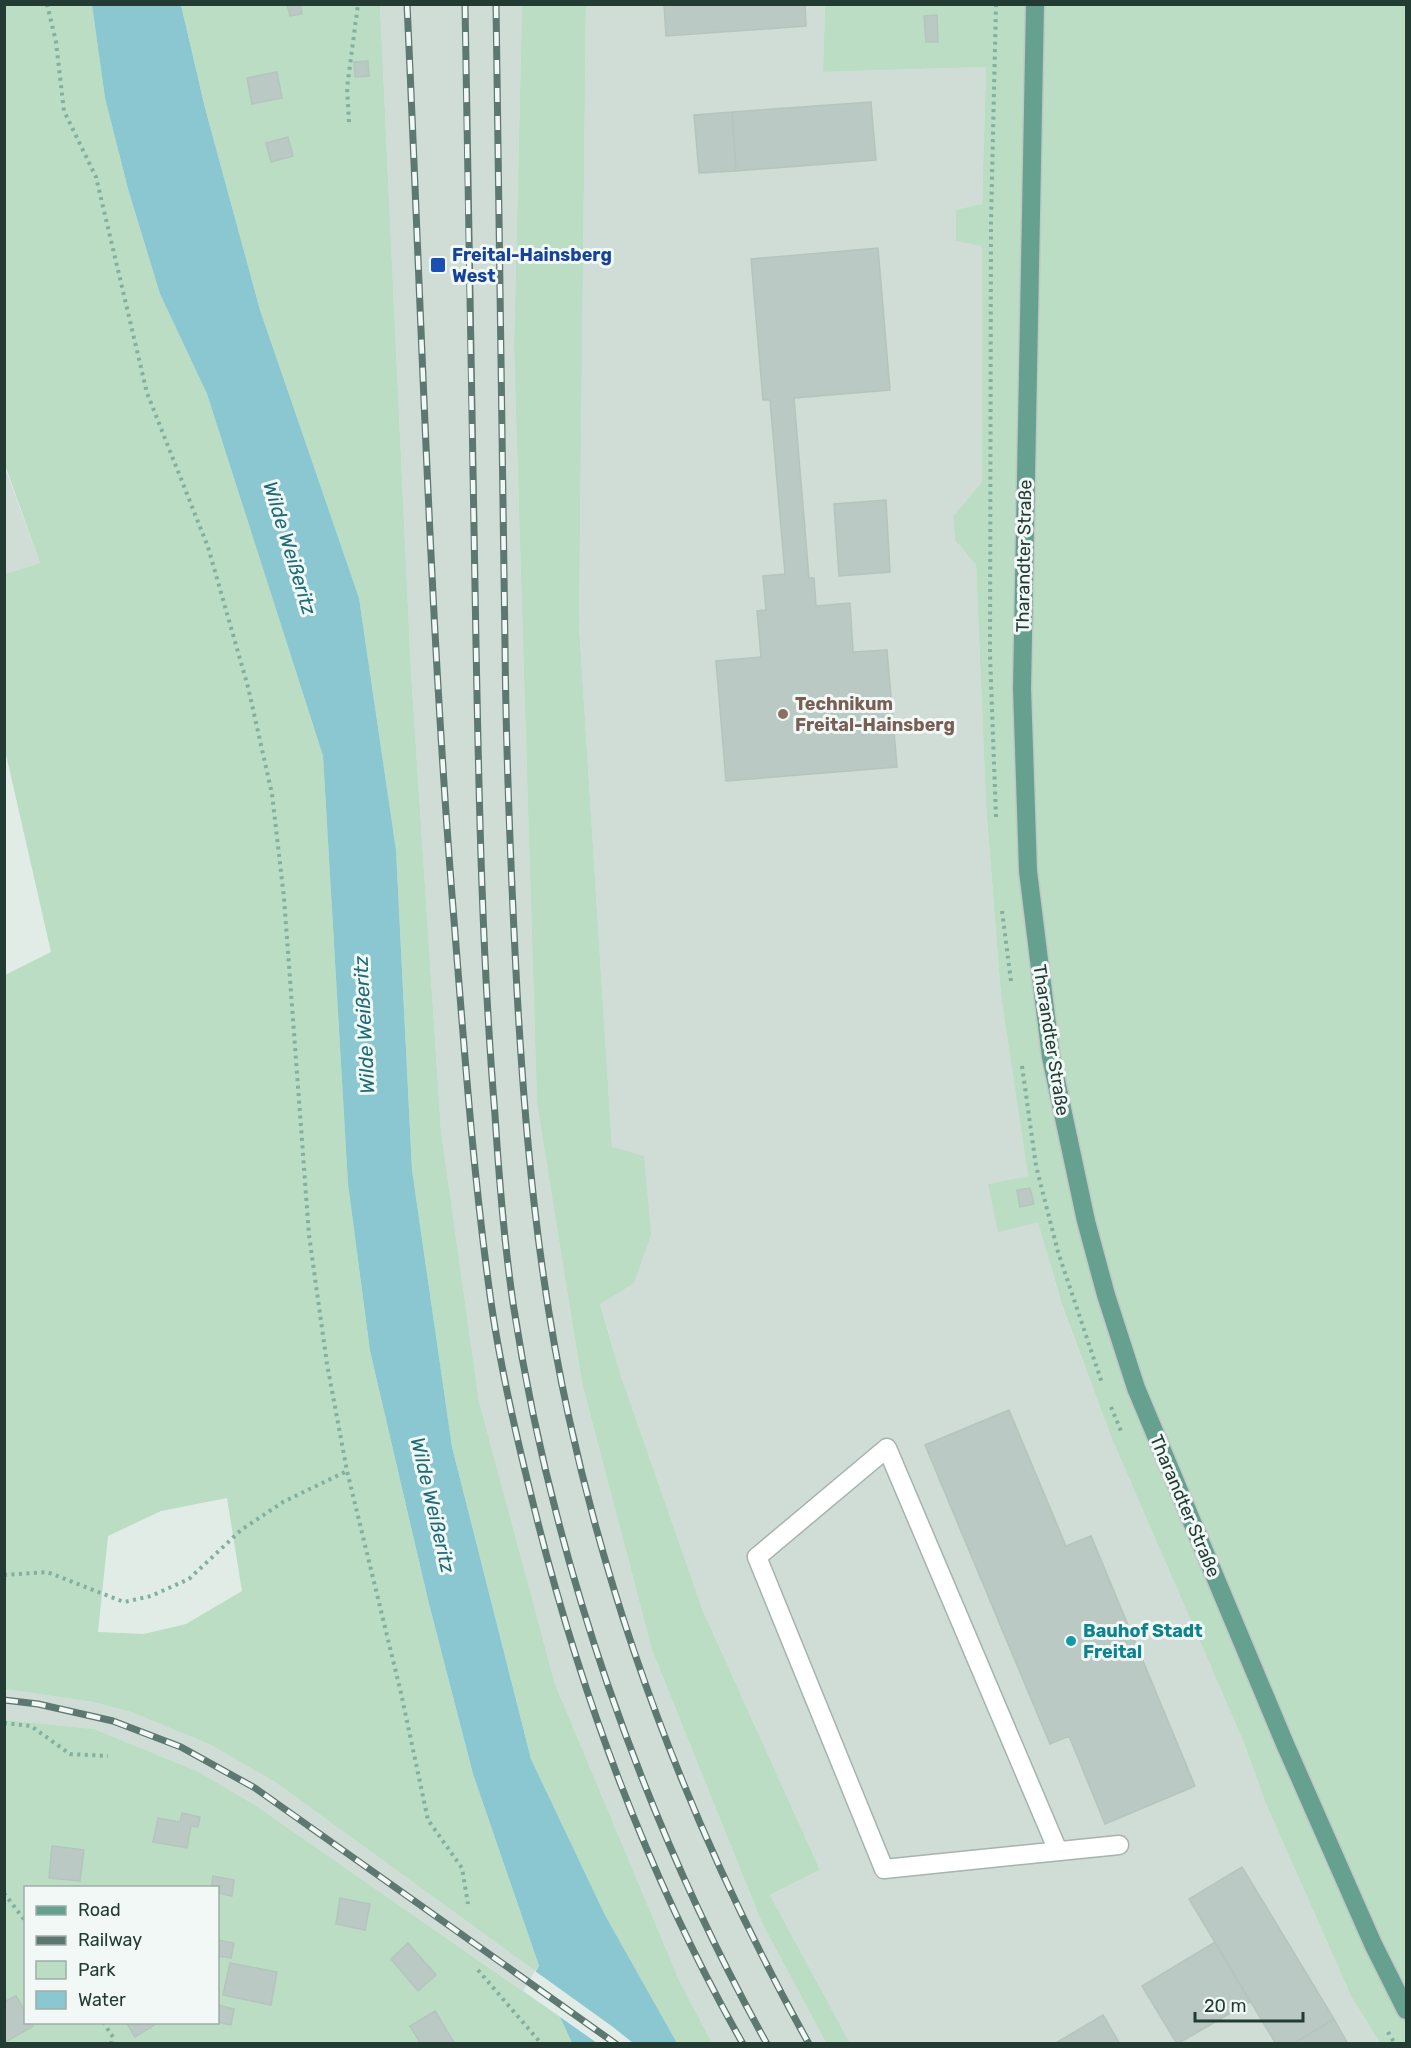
<svg xmlns="http://www.w3.org/2000/svg" width="1411" height="2048" font-family="Rubik,sans-serif">
  <style>
    .built { fill: #d0dcd6 }
    .green { fill: #baddc3; fill-rule: evenodd }
    .water { fill: #8ac7d0 }
    .pier { fill: #e1ece7 }
    .building { fill: #bac9c3; stroke: #b4c5be; stroke-width: 1.5 }
    .lines { fill: none; stroke-linecap: round; stroke-linejoin: round }
    .minor-casing { stroke: #a4b4ae; stroke-width: 21 }
    .major-casing { stroke: #c1c8c6; stroke-width: 21 }
    .path { stroke: #82afa0; stroke-width: 4; stroke-dasharray: 3 4.5; stroke-linecap: butt }
    .minor { stroke: #fff; stroke-width: 18 }
    .major { stroke: #66a190; stroke-width: 18 }
    .rail-casing { stroke: #5c7870; stroke-width: 7 }
    .rail { stroke: #f2f8f5; stroke-width: 4.5; stroke-dasharray: 14; stroke-linecap: butt }
    .transit-dot { fill: #1a4fb4; stroke: #f2f8f5; stroke-width: 2 }
    .education-dot { fill: #8d6e63; stroke: #f2f8f5; stroke-width: 2 }
    .culture-dot { fill: #0f9aa8; stroke: #f2f8f5; stroke-width: 2 }
    .labels { text-anchor: middle; dominant-baseline: central; stroke-width: 6; stroke-linejoin: round; paint-order: stroke }
    .transit-label { font-size: 18px; font-weight: bold; fill: #164399; stroke: #f2f8f5; text-anchor: start }
    .street-label { font-size: 18px; fill: #223c34; stroke: #f2f8f5 }
    .education-label { font-size: 18px; font-weight: bold; fill: #785e54; stroke: #f2f8f5; text-anchor: start }
    .culture-label { font-size: 18px; font-weight: bold; fill: #0d838f; stroke: #f2f8f5; text-anchor: start }
    .water-label { font-size: 20px; font-style: italic; fill: #1c6b78; stroke: #f2f8f5 }
  </style>
  <rect width="100%" height="100%" fill="#e1ece7"/>
  <path class="built" d="M380 5H522L514 348 537 1104 582 1383 652 1650 762 1923 826 2043H712L679 1980 555 1684 479 1401 441 1131 411 671Z
    M586 5H825L823 72 986 67 982 204 956 211V241L982 245V482L953 516 955 540 976 565 986 805 1001 996 1028 1176 988 1184 999 1231 1038 1221 1062 1306 1112 1439 1244 1743 1266 1804 1351 1996 1380 2043H850L770 1895 820 1870 703 1611 621 1376 600 1303 612 1147 579 624Z
    M4 465 40 563 5 574H4Z
    M5 1689 93 1702 131 1712 209 1744 275 1782 535 1971 523 1991 255 1805 197 1771 94 1729 5 1720Z"/>
  <path class="green" d="M5 5H92L105 98 128 189 160 294 207 394 323 756 348 1184 370 1351 429 1604 473 1774 539 1966 535 1971 275 1782 209 1744 131 1712 93 1702 5 1689V975L51 952 5 750V574L40 563 5 465ZM227 1498 242 1591 186 1624 144 1634 98 1632 108 1536 161 1511Z
    M181 5H380L411 671 441 1131 479 1401 555 1684 679 1980 712 2043H677L605 1915 531 1759 452 1447 412 1170 396 850 359 598 260 310 205 108Z
    M522 5H586L579 624 612 1147 644 1156 651 1235 634 1283 600 1304 621 1376 703 1611 820 1870 770 1895 850 2043H826L762 1923 652 1650 582 1383 537 1104 514 348Z
    M825 5H1406V2043H1380L1351 1996 1266 1804 1244 1743 1112 1439 1062 1305 1038 1222 998 1232 988 1184 1028 1176 1001 996 986 805 976 565 955 540 953 516 982 482V246L956 241V210L982 204 986 67 823 72Z
    M5 1720 94 1729 197 1771 255 1805 560 2017 572 2043 5 2044ZM26 1888H218V2022H26Z"/>
  <path class="water" d="M92 5H181L205 108 260 310 359 598 396 850 412 1170 452 1447 531 1759 605 1915 677 2043H572L560 2017 523 1991 539 1966 473 1774 429 1604 370 1351 348 1184 323 756 207 394 160 294 128 189 105 98Z"/>
  <path class="pier" d="M535 1971 613 2027 633 2043H597L523 1991Z"/>
  <path class="building" d="M287 4H300L302 14 290 16Z
    M664 4H805L806 26 666 36Z
    M937 15 938 42H926L924 16Z
    M368 61 369 76 355 77 354 62Z
    M277 72 282 98 252 104 247 78Z
    M871 102 876 160 736 171 732 112Z
    M732 112 736 171 699 173 694 115Z
    M288 137 293 156 271 162 266 143Z
    M878 248 890 390 794 398 809 578H814L816 606 850 603 853 652 887 650 897 767 726 781 716 661 761 657 757 611 766 610 763 576 785 574 770 400H763L751 259Z
    M886 500 890 572 839 576 834 504Z
    M1030 1188 1034 1204 1020 1207 1017 1190Z
    M1009 1410 1066 1546 1091 1536 1195 1786 1105 1824 1069 1736 1050 1744 925 1445Z
    M182 1813 200 1817 198 1827 191 1826 187 1848 153 1842 158 1818 180 1822Z
    M52 1846 84 1850 80 1881 49 1878Z
    M1242 1867 1334 2019 1293 2044H1276L1189 1899Z
    M213 1876 234 1880 232 1896 218 1893V1888H211Z
    M340 1898 370 1904 365 1930 336 1924Z
    M218 1940 234 1943 231 1958 218 1956Z
    M1215 1942 1250 2002 1177 2044 1142 1986Z
    M408 1943 436 1975 418 1991 391 1959Z
    M230 1963 277 1972 271 2005 223 1995Z
    M16 1996 26 2013V2022H31L33 2026 4 2043V2002Z
    M218 2005 234 2009 231 2025 217 2022Z
    M435 2011 455 2044H421L410 2026Z
    M1103 2015 1120 2044H1054Z
    M1334 2019 1348 2044H1293Z
    M126 2022H159L135 2037Z"/>
  <g class="lines">
    <g class="minor-casing">
      <path id="minor" d="M1058 1851 887 1448 757 1557 884 1869 1119 1845"/>
    </g>
    <g class="major-casing">
      <path id="major" d="M1035 4 1022 688 1028 871 1051 1057 1086 1221 1106 1295 1136 1388 1285 1744 1373 1944 1406 2010"/>
    </g>
    <path class="path" d="M47 4 56 42 64 111 96 177 147 393 208 547 248 687 272 794 284 898 309 1235 327 1364 347 1471 401 1693 428 1820 462 1868 468 1904
      M349 122 347 88 358 4
      M996 817 990 655 991 222 996 4
      M1002 911 1011 981
      M1022 1066 1036 1166 1058 1252 1102 1383
      M1111 1407 1121 1431
      M4 1575 47 1572 124 1602 151 1596 189 1579 241 1530 283 1502 347 1471
      M4 1723 31 1726 70 1754 108 1756
      M4 1893 26 1922
      M478 1970 539 2041 535 2044
      M103 2022 113 2037 111 2044
      M1388 2032 1395 2044"/>
    <use href="#minor" class="minor"/>
    <use href="#major" class="major"/>
    <g class="rail-casing">
      <path id="rail" d="M407 4C421 301 429 599 452 895 463 1031 472 1167 491 1302 501 1371 517 1440 534 1507 580 1693 648 1877 743 2044
        M465 4C468 218 472 431 476 644 479 802 482 958 495 1115 499 1178 504 1241 513 1303 552 1558 642 1819 767 2044
        M496 4C499 218 502 432 505 645 506 761 511 876 517 991 525 1134 538 1278 569 1418 617 1637 700 1848 809 2044
        M4 1700 38 1704 113 1721 181 1747 255 1788 616 2044"/>
    </g>
    <use href="#rail" class="rail"/>
  </g>
  <rect class="transit-dot" x="430" y="257" width="16" height="16" rx="3"/>
  <circle class="education-dot" cx="783" cy="714" r="6"/>
  <circle class="culture-dot" cx="1071" cy="1641" r="6"/>
  <g class="labels">
    <g class="transit-label">
      <text x="452" y="255">Freital-Hainsberg<tspan x="452" dy="21">West</tspan></text>
    </g>
    <g class="street-label">
      <text transform="translate(1024 556) rotate(-89)">Tharandter Straße</text>
      <text transform="translate(1051 1040) rotate(81)">Tharandter Straße</text>
      <text transform="translate(1185 1506) rotate(67)">Tharandter Straße</text>
    </g>
    <g class="education-label">
      <text x="795" y="704">Technikum<tspan x="795" dy="21">Freital-Hainsberg</tspan></text>
    </g>
    <g class="culture-label">
      <text x="1083" y="1631">Bauhof Stadt<tspan x="1083" dy="21">Freital</tspan></text>
    </g>
    <g class="water-label">
      <text transform="translate(290 548) rotate(73)">Wilde Weißeritz</text>
      <text transform="translate(364 1025) rotate(-93)">Wilde Weißeritz</text>
      <text transform="translate(433 1505) rotate(77)">Wilde Weißeritz</text>
    </g>
  </g>
  <rect width="1411" height="2048" fill="none" stroke="#223c34" stroke-width="12"/>
  <rect x="24" y="1886" width="195" height="138" fill="#f2f8f5" stroke="#9fada8" stroke-width="1.5"/>
  <rect x="36" y="1906" width="30" height="9" fill="#66a190" stroke="#9fada8" stroke-width="1.5"/>
  <text x="78" y="1916" font-size="18" fill="#223c34">Road</text>
  <rect x="36" y="1936" width="30" height="9" fill="#5c7870" stroke="#9fada8" stroke-width="1.5"/>
  <text x="78" y="1946" font-size="18" fill="#223c34">Railway</text>
  <rect x="36" y="1961" width="30" height="18" fill="#baddc3" stroke="#9fada8" stroke-width="1.5"/>
  <text x="78" y="1976" font-size="18" fill="#223c34">Park</text>
  <rect x="36" y="1991" width="30" height="18" fill="#8ac7d0" stroke="#9fada8" stroke-width="1.5"/>
  <text x="78" y="2006" font-size="18" fill="#223c34">Water</text>
  <path d="M1195 2012v9h108v-9" fill="none" stroke="#223c34" stroke-width="3"/>
  <text x="1204" y="2012" font-size="18" fill="#223c34" stroke="#f2f8f5" stroke-width="4.5" paint-order="stroke">20 m</text>
</svg>
